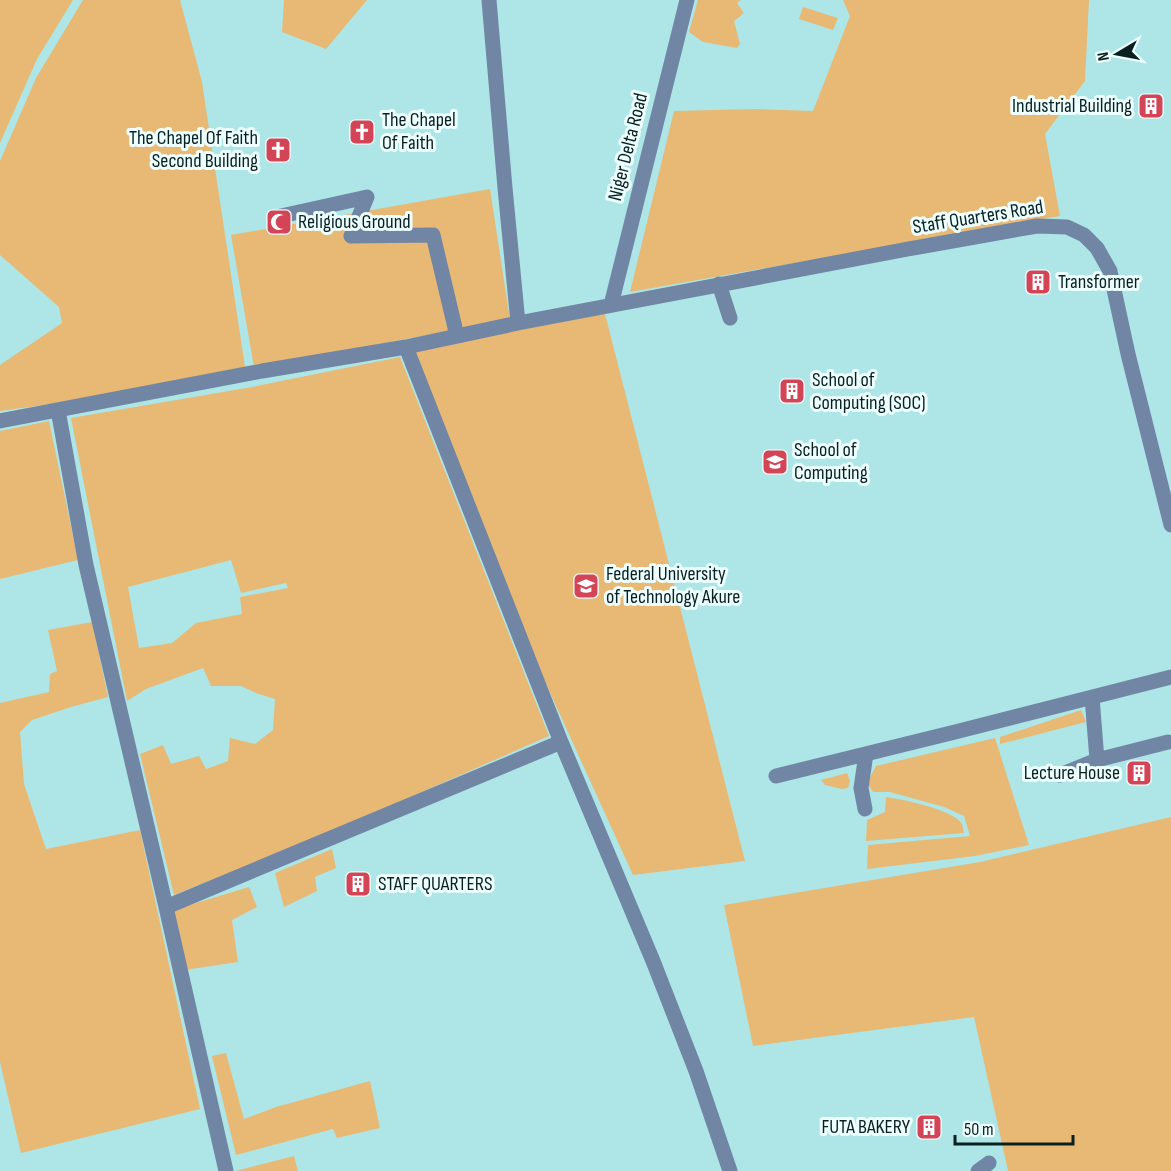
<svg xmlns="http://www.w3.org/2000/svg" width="1171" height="1171" font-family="'Sofia Sans Condensed',sans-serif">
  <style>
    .green { fill: #e7b975; fill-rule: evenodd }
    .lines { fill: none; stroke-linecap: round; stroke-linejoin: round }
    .minor { stroke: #7186a4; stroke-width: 15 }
    .labels { text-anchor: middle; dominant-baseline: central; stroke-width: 6; stroke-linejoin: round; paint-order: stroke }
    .poi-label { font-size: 20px; fill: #091f20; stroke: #eff; text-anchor: start }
    .street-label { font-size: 20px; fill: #091f20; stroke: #eff }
  </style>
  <rect width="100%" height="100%" fill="#aee6e7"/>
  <path class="green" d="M0 0H73L37 59 0 143Z
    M83 0H180L202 82 245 367 74 401 0 411V365L62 323 59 307 0 255V161L36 78Z
    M284 0H367L326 49 282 32Z
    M698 0H741L737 3 744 13 734 21 740 44 737 48 703 42 689 32Z
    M843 0H1089L1085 81 1045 134 1060 216 630 292 674 111 753 109 813 111 850 16Z
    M803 7 838 18 833 30 799 19Z
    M490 189 510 320 254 367 231 235Z
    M603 306 745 861 633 875 486 552 407 350Z
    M400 357 549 736 331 832 174 895 140 754 163 745 171 764 199 756 206 769 228 761 230 738 255 744 273 730 275 699 256 693 241 686H211L203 668 146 689 127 701 71 418 252 387ZM231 560 241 593 286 583 288 588 240 597 242 614 196 623 172 643 139 648 128 587Z
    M49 421 78 560 0 579V431Z
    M92 622 108 697 71 707 32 720 20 732 24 784 46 849 140 830 200 1109 21 1153 0 1062V703L49 692 50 674 57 671 48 630Z
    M1081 710 1086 722 1000 744V737Z
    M995 738 1029 845 975 856 867 869 868 845 970 836 964 816 944 807 890 792H873L867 783 876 766Z
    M847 773 850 781 848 788 842 789 825 785 821 780Z
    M886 797C901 799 955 810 962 824 963 826 963 830 964 833L866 841 867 820 885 812Z
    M1171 817V1171H1008L974 1017 753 1046 724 905 980 862Z
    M332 849 336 868 315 877 317 891 284 907 275 873Z
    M249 887 257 907 232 920 238 962 185 970 173 910Z
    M226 1053 244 1119 276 1107 370 1081 380 1128 337 1138 333 1129 236 1155 212 1056Z
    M294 1156 298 1171H235Z"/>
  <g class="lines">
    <path class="minor" d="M489 0 505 188 518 323
      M281 216 367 197 351 236 433 235 457 336
      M719 284 730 318
      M611 305 687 0
      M406 347 561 742 653 961 696 1071 730 1171
      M58 410 86 565 166 907 226 1171
      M0 421 262 371 406 347 518 323 908 249 1037 226 1067 227 1084 235 1097 248 1110 271 1128 354 1171 525
      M1097 760 1168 742
      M1060 775 1097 760 1092 697
      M776 776 955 732 1171 677
      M865 809 861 788 866 754
      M166 907 561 742
      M978 1171 989 1163"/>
  </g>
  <defs>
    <g id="building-square" transform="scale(1.35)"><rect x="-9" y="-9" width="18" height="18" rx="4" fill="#d44457" stroke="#eff"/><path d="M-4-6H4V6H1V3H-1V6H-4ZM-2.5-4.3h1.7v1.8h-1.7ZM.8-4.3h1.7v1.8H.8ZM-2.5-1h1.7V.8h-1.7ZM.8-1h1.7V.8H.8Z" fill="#fff"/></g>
    <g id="church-square" transform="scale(1.35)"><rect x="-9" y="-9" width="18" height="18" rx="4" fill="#d44457" stroke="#eff"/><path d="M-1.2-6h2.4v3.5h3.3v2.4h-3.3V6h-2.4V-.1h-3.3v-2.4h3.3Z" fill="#fff"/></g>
    <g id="mosque-square" transform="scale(1.35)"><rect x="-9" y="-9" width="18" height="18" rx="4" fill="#d44457" stroke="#eff"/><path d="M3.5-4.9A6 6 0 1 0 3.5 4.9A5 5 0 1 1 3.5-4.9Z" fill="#fff"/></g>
    <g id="university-square" transform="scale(1.35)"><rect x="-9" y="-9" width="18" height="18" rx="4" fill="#d44457" stroke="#eff"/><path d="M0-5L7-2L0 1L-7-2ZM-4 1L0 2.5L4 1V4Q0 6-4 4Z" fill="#fff"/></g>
  </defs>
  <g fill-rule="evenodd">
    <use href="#building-square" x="1151" y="106"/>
    <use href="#church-square" x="362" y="132"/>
    <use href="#church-square" x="278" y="150"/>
    <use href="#mosque-square" x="279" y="222"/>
    <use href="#building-square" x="1038" y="282"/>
    <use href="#building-square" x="792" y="391"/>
    <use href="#university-square" x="775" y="462"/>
    <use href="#university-square" x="586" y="586"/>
    <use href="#building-square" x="1139" y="773"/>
    <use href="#building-square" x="358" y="884"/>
    <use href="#building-square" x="929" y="1127"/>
  </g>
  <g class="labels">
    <g class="poi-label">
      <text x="1132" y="106" text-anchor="end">Industrial Building</text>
      <text x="382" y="120">The Chapel<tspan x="382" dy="23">Of Faith</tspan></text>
      <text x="258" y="138" text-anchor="end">The Chapel Of Faith<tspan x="258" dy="23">Second Building</tspan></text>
      <text x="298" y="222">Religious Ground</text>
      <text x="1058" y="282">Transformer</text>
      <text x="812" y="380">School of<tspan x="812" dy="23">Computing (SOC)</tspan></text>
      <text x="794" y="450">School of<tspan x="794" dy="23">Computing</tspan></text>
      <text x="606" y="574">Federal University<tspan x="606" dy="23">of Technology Akure</tspan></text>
      <text x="1120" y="773" text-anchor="end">Lecture House</text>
      <text x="378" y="884">STAFF QUARTERS</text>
      <text x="910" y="1127" text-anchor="end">FUTA BAKERY</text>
    </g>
    <g class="street-label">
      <text transform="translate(628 147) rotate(-76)">Niger Delta Road</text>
      <text transform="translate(978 217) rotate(-9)">Staff Quarters Road</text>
    </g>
  </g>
  <g transform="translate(1117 54) rotate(260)" stroke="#eeffff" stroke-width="4.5" paint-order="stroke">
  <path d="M0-4.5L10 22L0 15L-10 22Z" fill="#091f20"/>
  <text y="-9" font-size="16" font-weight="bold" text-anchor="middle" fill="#091f20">N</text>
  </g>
  <path d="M955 1135v9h118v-9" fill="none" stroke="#091f20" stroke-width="3"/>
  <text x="964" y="1135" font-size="18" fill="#091f20" stroke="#eeffff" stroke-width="4.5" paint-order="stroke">50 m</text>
</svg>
